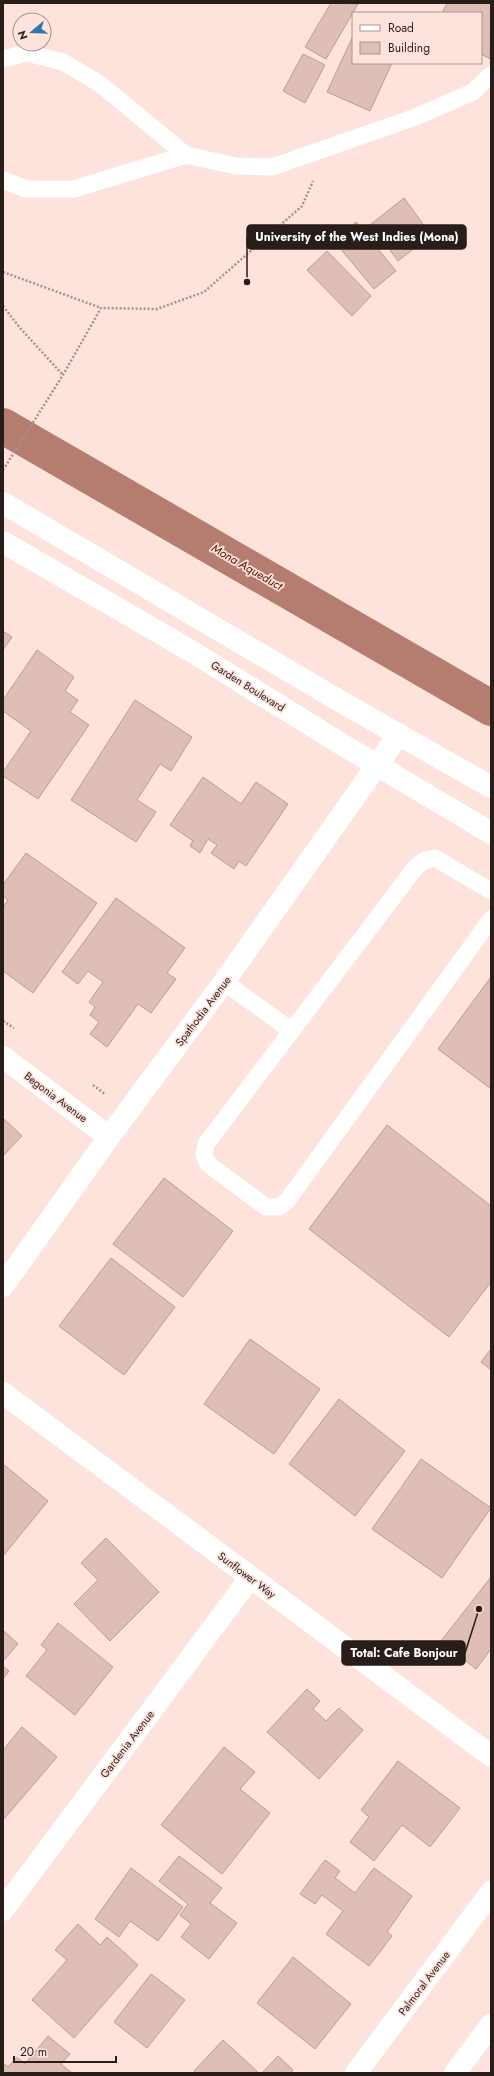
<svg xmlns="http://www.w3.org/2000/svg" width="494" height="2076" font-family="Jost,sans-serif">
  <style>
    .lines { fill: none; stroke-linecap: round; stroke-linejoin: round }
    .canal { stroke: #b47d6f; stroke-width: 36 }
    .building { fill: #dfbeb6; stroke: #bb9c94 }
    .path { stroke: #a6918c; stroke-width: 2.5; stroke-dasharray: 2 2; stroke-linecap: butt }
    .lane { stroke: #fff; stroke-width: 17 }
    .street { stroke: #fff; stroke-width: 22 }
    .secondary { stroke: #fff; stroke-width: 22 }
    .labels { text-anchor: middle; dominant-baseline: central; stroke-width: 3.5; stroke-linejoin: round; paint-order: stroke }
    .street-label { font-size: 11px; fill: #291d1a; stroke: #fee3dc }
    .water-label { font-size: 12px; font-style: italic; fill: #540f01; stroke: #fee3dc }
    .leader { fill: none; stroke: #291d1a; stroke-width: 1.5 }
    .callout-dot { fill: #291d1a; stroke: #fee3dc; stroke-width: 1.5 }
    .callout { fill: #291d1a; stroke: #291d1a; stroke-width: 1.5 }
    .callout-label { font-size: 12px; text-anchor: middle; font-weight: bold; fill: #fff }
  </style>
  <rect width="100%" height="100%" fill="#fee3dc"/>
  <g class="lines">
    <path class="canal" d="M3 426 491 708"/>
  </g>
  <path class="building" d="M331 3 358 4 326 59 305 47Z
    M447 3H491L490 59 481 54V13H442Z
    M353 36V63H392L370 111 327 92Z
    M303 54 325 65 305 103 283 91Z
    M404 198 431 235 398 261 371 224Z
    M356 222 396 271 374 289 334 241Z
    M327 251 371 296 352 316 307 270Z
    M3 631 12 637 3 650Z
    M37 650 74 677 65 691 78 700 70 712 89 725 38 799 3 776V772L31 731 3 711V700Z
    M135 700 192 737 171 771 160 764 137 800 156 812 136 842 71 800Z
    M203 777 241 804 256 782 288 804 246 866 239 861 234 869 211 853 217 845 208 839 200 853 190 846 193 841 170 825Z
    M26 853 97 903 33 993 3 971V907L8 900 3 896V885Z
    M116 898 185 948 167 973 176 979 151 1013 138 1004 107 1047 90 1034 99 1022 90 1015 95 1007 89 1002 103 982 88 971 78 984 62 972Z
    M491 977V1089L438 1049Z
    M3 1118 22 1136 3 1156Z
    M387 1125 491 1206V1282L449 1337 309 1229Z
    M164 1178 233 1231 183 1297 113 1244Z
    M111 1258 175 1307 124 1375 59 1326Z
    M250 1339 320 1389 274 1454 204 1404Z
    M491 1349V1370L481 1362Z
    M339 1399 405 1451 355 1516 289 1464Z
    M421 1459 491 1508 442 1578 372 1529Z
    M3 1464 48 1501 3 1556Z
    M106 1538 159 1592 110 1641 74 1604 98 1580 81 1563Z
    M491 1577V1649L476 1669 441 1641Z
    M58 1623 113 1667 75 1715 26 1676 47 1650 41 1645Z
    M3 1630 18 1644 3 1661Z
    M3 1666 9 1671 3 1679Z
    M307 1689 320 1701 313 1709 326 1721 339 1708 363 1730 319 1779 267 1732Z
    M22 1727 57 1757 3 1820V1750Z
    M224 1747 255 1772 240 1789 270 1813 222 1874 161 1825Z
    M398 1761 460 1808 430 1847 402 1825 374 1861 350 1842 369 1817 361 1810Z
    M179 1856 222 1888 210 1903 237 1923 209 1959 181 1937 191 1924 180 1915 188 1904 159 1881Z
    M325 1860 340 1871 335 1878 355 1893 374 1868 412 1896 387 1932 392 1936 369 1966 326 1934 343 1911 322 1895 315 1904 300 1894Z
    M131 1868 183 1907 158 1941 130 1921 119 1937 95 1919Z
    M78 1924 100 1945 107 1937 138 1965 74 2038 32 2000 67 1960 55 1950Z
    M293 1957 351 2004 315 2049 257 2003Z
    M151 1974 185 2000 147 2048 114 2022Z
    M48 2036 70 2054 61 2064 72 2073H3V2063L8 2067 17 2057 25 2064Z
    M223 2040 259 2073H196L194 2071Z
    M278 2056 293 2070 291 2073H262Z"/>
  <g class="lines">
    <path class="path" d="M3 272 101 308
      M3 306 20 328 63 375
      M3 470 63 375 101 308 157 309 204 292 302 206 313 181
      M3 1021 14 1028
      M93 1085 105 1094"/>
    <path class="lane" d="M3 59 27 53 63 62 100 84 186 155 236 166 272 167 413 118 473 92 491 75
      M3 180 26 189H74L186 155
      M491 891 435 858 425 860 415 868 206 1144 204 1155 208 1164 266 1207H279L287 1201 491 919
      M224 982 292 1031"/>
    <path class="street" d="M3 1057 109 1137
      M3 1286 109 1137 224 982 399 734
      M3 1393 491 1756
      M3 1910 250 1578
      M356 2073 491 1892"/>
    <path class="secondary" d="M3 503 345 704 491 787
      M3 542 191 651 343 745 491 833
      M455 2073 491 2025"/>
  </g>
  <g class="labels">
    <g class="street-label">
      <text transform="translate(248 686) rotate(32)">Garden Boulevard</text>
      <text transform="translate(203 1011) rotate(-53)">Spathodia Avenue</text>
      <text transform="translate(56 1097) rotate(37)">Begonia Avenue</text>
      <text transform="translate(247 1575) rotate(37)">Sunflower Way</text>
      <text transform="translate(127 1744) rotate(-53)">Gardenia Avenue</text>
      <text transform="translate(424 1983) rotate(-53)">Palmoral Avenue</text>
    </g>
    <g class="water-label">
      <text transform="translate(247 567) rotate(30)">Mona Aqueduct</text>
    </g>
  </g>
  <path class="leader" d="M247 282L247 237M479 1609L465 1653"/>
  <g class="callout-dot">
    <circle cx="247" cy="282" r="4"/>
    <circle cx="479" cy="1609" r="4"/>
  </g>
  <g class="callout">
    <rect x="247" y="225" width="219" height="24" rx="4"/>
    <rect x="342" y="1641" width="123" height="24" rx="4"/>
  </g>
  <g class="callout-label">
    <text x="357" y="241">University of the West Indies (Mona)</text>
    <text x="404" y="1657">Total: Cafe Bonjour</text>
  </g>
  <rect width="494" height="2076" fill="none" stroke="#291d1a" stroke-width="8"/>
  <rect x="352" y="12" width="130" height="52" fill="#fee3dc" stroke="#a9948e"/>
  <rect x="360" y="25" width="20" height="6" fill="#ffffff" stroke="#a9948e"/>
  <text x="388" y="32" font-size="12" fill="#291d1a">Road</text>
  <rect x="360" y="42" width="20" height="12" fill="#dfbeb6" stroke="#a9948e"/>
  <text x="388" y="52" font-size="12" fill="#291d1a">Building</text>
  <g transform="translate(32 32) rotate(251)"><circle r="19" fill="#fee3dc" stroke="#a9948e"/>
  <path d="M0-3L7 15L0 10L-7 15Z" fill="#3077ab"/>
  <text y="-6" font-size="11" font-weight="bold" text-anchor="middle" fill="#291d1a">N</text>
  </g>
  <path d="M14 2056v6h102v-6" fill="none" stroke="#291d1a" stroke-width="2"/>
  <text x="20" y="2056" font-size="12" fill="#291d1a" stroke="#fee3dc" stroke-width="3" paint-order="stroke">20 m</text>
</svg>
